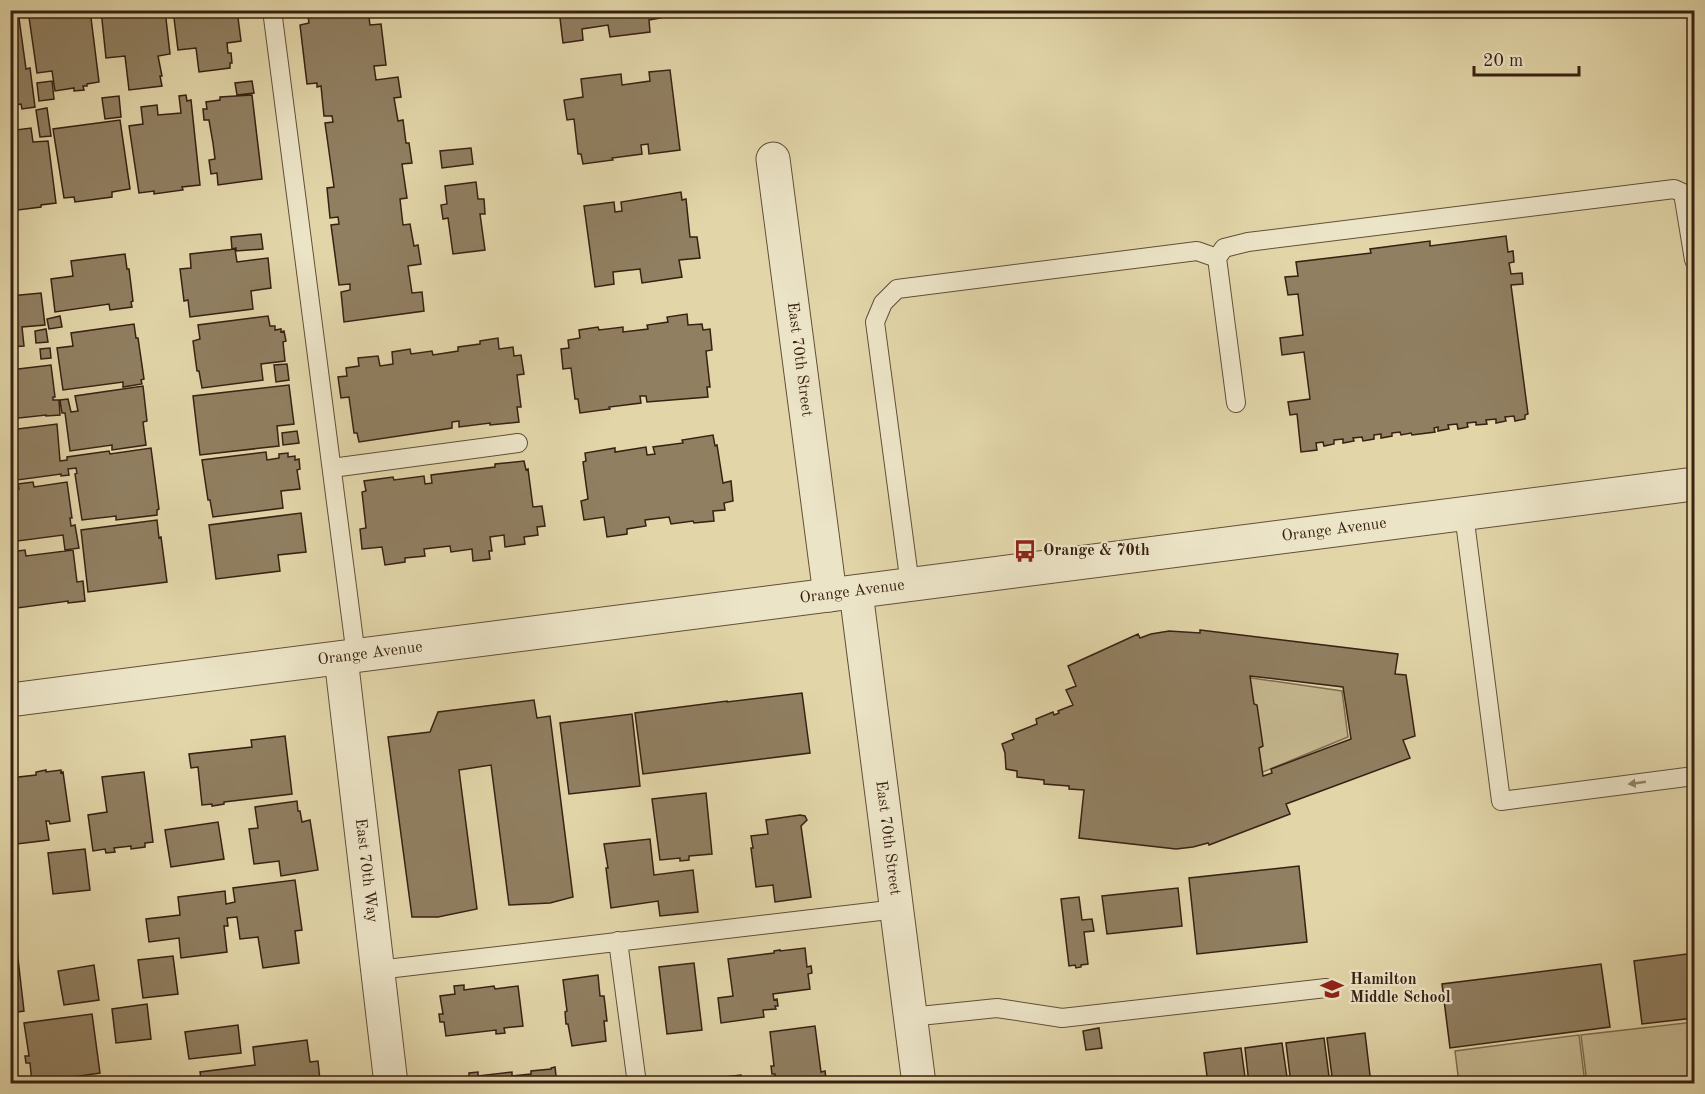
<svg xmlns="http://www.w3.org/2000/svg" width="1705" height="1094" font-family="'Old Standard TT',serif">
  <style>
    .green { fill: #c5b78f; stroke: #7e6c50; stroke-width: 1.5 }
    .building { fill: #907f61; stroke: #382012; stroke-width: 1.5; fill-rule: evenodd }
    .lines { fill: none; stroke-linecap: round; stroke-linejoin: round }
    .service-casing { stroke: #624e38; stroke-width: 20 }
    .minor-casing { stroke: #624e38; stroke-width: 35 }
    .tertiary-casing { stroke: #624e38; stroke-width: 35 }
    .service { stroke: #ece4c7; stroke-width: 18 }
    .minor { stroke: #ece4c7; stroke-width: 33 }
    .tertiary { stroke: #ece4c7; stroke-width: 33 }
    .oneway { fill: #92826c }
    .labels { text-anchor: middle; dominant-baseline: central; stroke-width: 4.5; stroke-linejoin: round; paint-order: stroke }
    .street-label { font-size: 16px; fill: #382012; stroke: #ece4c7 }
    .poi-label { font-size: 16px; font-weight: bold; fill: #382012; stroke: #ece4c7; text-anchor: start }
  </style>
  <rect width="100%" height="100%" fill="#e2d6a9"/>
  <filter id="stains"><feTurbulence type="fractalNoise" baseFrequency=".00333" numOctaves="4"/><feColorMatrix values="0 0 0 0 .2 0 0 0 0 .09 0 0 0 0 .02 0 0 0 .5 -.17"/></filter>
  <radialGradient id="worn" r=".72"><stop offset=".6" stop-color="#630" stop-opacity="0"/><stop offset="1" stop-color="#630" stop-opacity=".3"/></radialGradient>
  <path class="green" d="M1245 677 1342 691 1348 737 1258 774Z
    M1694 1022V1083H1587L1581 1035Z
    M1579 1035 1585 1083H1459L1455 1051Z"/>
  <path class="building" d="M28 10H90L99 82 87 84V86H83L84 90 74 91V88L55 91 52 71 37 73Z
    M101 10H165L170 54 158 56 162 76H160L162 86 129 90 125 56 106 58Z
    M173 10H237L241 41 227 43 228 53H231L232 63H230V68L199 72 196 48 178 50Z
    M297 10H368L370 25 381 24 386 65 374 66 376 80 398 77 401 97 394 98 398 121 403 120 406 143H409L412 163 402 164 407 198 400 199 403 225 410 224 414 246 418 245 421 264 408 266 412 293 422 292 424 311 344 322 341 292 350 290V284L339 285 331 225 339 224 338 217 330 218 327 188 334 187 325 123 333 122 332 116H324L321 86 317 87V83L307 84 300 25 309 23 308 16 298 17Z
    M559 10H669V12L660 14 661 18 649 20 650 32 610 37 608 25 582 29 583 40 563 43Z
    M18 11 26 69 30 68 35 107 22 109 21 104 13 105V107H10V12Z
    M670 70 680 150 649 154 648 144 641 145 642 154 612 158 613 160 583 164 581 154H578L574 119 567 120 564 100 583 97 581 79 621 74 622 85 650 81 649 72Z
    M52 81 54 99 39 101 37 83Z
    M252 81 254 93 237 95 235 83Z
    M186 95 187 101 191 100 200 185 182 187 183 190 154 194V191L139 193 129 126 143 124 141 107 157 105 158 115 181 113 179 96Z
    M252 95 262 179 218 185 217 173 211 174 209 160 215 159 213 143 209 120H204L203 109H207L206 102 220 100V97Z
    M119 96 121 117 105 119 102 98Z
    M47 108 51 136 40 137 36 110Z
    M120 120 130 189 112 192V197L75 202 74 197 64 198 53 129Z
    M16 127V130L31 128 33 142 48 141 56 203 41 205V207L10 211V128Z
    M471 148 473 164 442 168 440 151Z
    M476 182 478 199H484L485 214H480L485 250 453 254 448 218 443 219 441 205 447 204 445 186Z
    M681 192 682 200 686 199 690 237H697L700 258 679 260 682 277 642 283 640 269 613 272 614 284 595 287 584 206 614 202 615 212 622 211 621 202Z
    M261 234 263 249 236 251V248L232 249 231 237Z
    M1506 236 1508 252 1513 251 1514 262 1509 263 1511 274 1522 273 1523 284 1511 285 1528 414 1525 415V419L1515 421 1514 416 1505 417 1506 421 1496 423V419L1486 420 1487 424 1476 425V422L1467 423 1468 427 1458 429 1457 424 1448 425 1449 429 1438 431V427L1434 428 1435 432 1412 435 1411 433 1401 435 1400 432 1392 433V436L1381 438V434L1374 435V439L1363 441 1362 437 1353 438 1354 441 1343 443V439L1334 440V444L1324 446 1323 442 1316 443 1317 450 1301 452 1297 414 1290 415 1288 402 1310 399 1304 352 1282 355 1280 338 1303 335 1298 294 1288 295 1285 277 1298 276 1296 262 1371 253 1370 249 1430 241V246Z
    M235 249 237 262 268 258 271 288 251 291 253 309 190 317 188 300 184 301 180 269 191 268 190 254Z
    M125 254 127 269H129L133 301 131 302 132 307 110 310 109 304 55 312 51 279 73 276 71 261Z
    M41 293 45 325 22 327 24 346 10 347V296Z
    M687 314 688 325 702 324 703 330 710 329 712 350 706 351 710 387H707L708 397 647 402 646 396H640L641 403 609 407 610 409 580 413 578 399H575L571 368 563 369 561 349 569 348 568 340 580 338 579 330 598 327 599 330 623 327V332L648 329 647 325 668 322 667 317Z
    M60 316 62 327 49 329 47 319Z
    M268 316 270 326H275V330L281 329V332L284 331 286 341 283 342 285 361 261 364 263 380 202 388 199 371H197L193 341 200 339 198 325Z
    M134 324 136 338H138L144 379 141 380 142 384 123 387V382L63 390 57 348 73 346 71 333Z
    M46 329 48 342 36 343 35 331Z
    M498 338 499 349 513 347 514 356 521 355 524 374 517 375 521 407H517L519 422 490 425V423L459 427V421L452 422V428L359 442 357 433H354L349 397 341 398 338 377 347 376 346 368 359 366 358 358 378 356 380 366 393 364 392 352 410 349 411 354 432 351 433 355 458 351V347L480 344V341Z
    M50 348 51 358 41 359 40 349Z
    M287 364 289 380 276 382 274 365Z
    M51 365 55 397H53V400H59L60 415 46 416V415L10 419V370Z
    M289 385 294 424 277 426 279 446 200 455 193 396Z
    M143 386 147 421 143 422 146 445 112 450V445L70 451 65 413H62L60 400 68 399 71 412 78 411 75 396Z
    M57 424 60 461 67 460V457L109 451 110 454 151 448 159 509 157 510V515L116 520V516L82 520 75 474 77 473 76 468 68 469 69 475 61 476V474L10 481V430Z
    M297 431 299 443 283 445 282 433Z
    M713 435 715 446 717 445 723 483 731 481 733 501 724 503 725 510 713 511 714 521 694 523 693 521 671 524 669 517 645 520 646 526 627 529V534L607 537 604 517 584 520 581 501 588 499 583 462 586 461 585 453 615 448V452L646 447 647 455 655 454 653 447 683 443 682 440Z
    M266 452 267 460 279 458V454L288 453V457L295 456V460L299 459 300 469 297 470 300 489 281 491 283 508 213 517 210 500H208L202 460Z
    M524 461 526 470 528 469 533 507 542 506 545 526 537 527 538 535 524 537 525 544 505 547 504 535 490 537 492 551H489L490 559 473 561 472 549 451 552 450 546 424 549 425 556 405 558V562L385 565 382 547 362 549 360 529 366 528 362 492 366 491 364 481 393 477 394 480 424 476 425 484 432 483 431 475 495 467V464Z
    M33 482 34 487 67 482 72 518H70L71 526 75 525 79 548 65 550 63 535 10 542V490L19 489 18 484Z
    M301 513 306 552 278 555 280 571 216 579 209 525Z
    M157 520 159 538 161 537 167 582 88 592 81 530Z
    M25 550 26 556 73 550 77 582 83 581 85 601 68 603V601L10 609V552Z
    M1200 630 1398 654 1395 674 1406 675 1415 736 1403 740 1410 758 1286 804 1290 814 1209 845 1208 843 1193 847 1176 849 1079 838 1084 790 1069 789V786L1044 784V780L1017 777V771L1006 769 1005 753 1002 744 1014 739 1012 734 1037 724 1036 719 1053 712 1054 715 1059 713 1058 711 1073 705 1066 690 1076 686 1068 666 1138 634 1140 638 1151 634 1169 631 1200 633ZM1250 676 1343 687 1351 739 1271 769 1272 773 1263 776 1259 748 1263 746 1257 705 1254 704Z
    M802 693 810 753 643 774 635 713 727 701V702Z
    M534 700 537 718 550 716 573 897 550 903 509 905 491 765 459 770 477 909 438 917H412L388 737 430 732 438 712Z
    M632 714 640 786 569 794 560 723Z
    M285 736 292 794 224 802V804L212 806V804L202 805 198 767 191 768 189 754 252 747 251 740Z
    M46 770V772L61 770V773L63 772 70 821 50 824 49 821H46L49 840 17 844 10 791V778L36 775V772Z
    M144 772 153 842 145 843V847L131 849V846L114 848 115 852 106 853 105 849 93 851 88 815 107 812 102 777Z
    M706 793 712 854 689 856V860L680 861V858L660 860 652 799Z
    M297 801 298 811H300L302 822 310 820 318 870 281 876 279 861 254 864 249 829 258 828 255 807Z
    M800 815 805 816 807 820 801 826 811 897 775 902 773 885 756 887 751 848H753L751 836 768 834 766 820Z
    M218 822 224 859 171 867 165 830Z
    M650 839 654 875 693 870 698 912 660 916 658 901 611 908 606 868H608L604 844Z
    M85 849 90 890 53 894 48 853Z
    M1299 866 1307 942 1197 954 1189 878Z
    M295 880 302 930 295 931 299 963 263 968 258 937 240 939 237 917 227 918 228 926H224L227 952 181 958 179 938 149 942 146 919 180 915 178 897 225 891 226 904 235 902 233 888Z
    M1178 888 1182 926 1107 934 1102 896Z
    M1079 897 1082 920 1092 919 1094 931 1084 932 1088 964 1081 965V967L1076 968 1075 965 1069 966 1061 899Z
    M16 941 24 1011 10 1013V942Z
    M805 948 807 967 811 966 812 973 808 974 810 989 773 994 774 1000 777 999 778 1006H775L776 1009 763 1010 764 1017 721 1023 718 998 733 996 728 959 774 953V951L780 950V951Z
    M1694 953V1018L1642 1024 1634 961Z
    M173 956 178 994 143 998 138 960Z
    M694 963 702 1030 667 1034 659 967Z
    M1601 964 1610 1027 1450 1048 1442 984Z
    M94 965 99 1000 64 1005 58 971Z
    M598 975 600 996H604L607 1021H604L606 1041 572 1046 568 1024H566L565 1012 567 1011 563 980Z
    M464 985V990L494 986 495 989 518 986 523 1026 504 1028 505 1033 496 1034V1030L446 1036 444 1022H440L439 1014H443L440 996 455 994 454 986Z
    M147 1004 151 1039 116 1043 112 1009Z
    M92 1014 100 1073 32 1083 30 1063H26L25 1056H29L24 1023Z
    M238 1025 241 1053 189 1059 185 1032Z
    M815 1026 821 1072 825 1071 826 1079 822 1080V1084H776L775 1074H772L771 1066H774L770 1032Z
    M1099 1028 1102 1048 1086 1050 1083 1031Z
    M1365 1033 1371 1084H1333L1327 1038Z
    M1324 1038 1330 1084H1291L1286 1043Z
    M307 1040 310 1062 318 1061 320 1080 295 1084H202L200 1072 255 1065 253 1047Z
    M1282 1043 1288 1084H1249L1245 1048Z
    M1241 1048 1246 1084H1208L1204 1053Z
    M555 1067 557 1084H452V1079L469 1077V1073L478 1072V1076L512 1072V1076L531 1074V1071L551 1069V1068Z
    M741 1075 742 1084H688V1081Z"/>
  <g class="lines">
    <g class="service-casing">
      <path id="service" d="M272 10 356 656
        M1217 258 1224 248 1248 242 1674 189 1683 193 1694 260
        M332 468 518 443
        M1464 514 1501 801 1694 776
        M910 585 875 322 883 303 897 289 1197 251 1217 258 1236 403
        M618 941 637 1084
        M378 970 897 909
        M910 1017 997 1008 1062 1018 1326 988"/>
    </g>
    <g class="minor-casing">
      <g id="minor">
        <path id="s1" d="M773 159 830 595"/>
        <path id="s2" d="M341 658 391 1084"/>
      </g>
    </g>
    <g class="tertiary-casing">
      <g id="tertiary">
        <path id="s3" d="M856 592 919 1084"/>
        <path id="s4" d="M10 700 1694 484"/>
      </g>
    </g>
    <use href="#service" class="service"/>
    <use href="#minor" class="minor"/>
    <use href="#tertiary" class="tertiary"/>
  </g>
  <defs><path id="oneway-solid" d="M-6-.8H1V-3.2L6.5 0L1 3.2V.8H-6Z" transform="scale(1.5)"/></defs>
  <use class="oneway" href="#oneway-solid" transform="translate(1637 783) rotate(172)"/>
  <defs>
    <g id="bus-bare" transform="scale(1.8)"><path d="M-5-6H5V4H4V6H2V4H-2V6H-4V4H-5ZM-3.5-4V0h7V-4ZM-3.5 1.2v1.5H-2V1.2ZM2 1.2v1.5H3.5V1.2Z" fill="#8f2418" stroke="#ece4c7" stroke-width="2.5" paint-order="stroke"/></g>
    <g id="school-bare" transform="scale(1.8)"><path d="M0-5L7-2L0 1L-7-2ZM-4 1L0 2.5L4 1V4Q0 6-4 4Z" fill="#8f2418" stroke="#ece4c7" stroke-width="2.5" paint-order="stroke"/></g>
  </defs>
  <g fill-rule="evenodd">
    <use href="#bus-bare" x="1025" y="551"/>
    <use href="#school-bare" x="1332" y="989"/>
  </g>
  <g class="labels">
    <g class="street-label">
      <text stroke="none"><textPath href="#s1" startOffset="202">East 70th Street</textPath></text>
      <text stroke="none"><textPath href="#s4" startOffset="1335">Orange Avenue</textPath></text>
      <text stroke="none"><textPath href="#s4" startOffset="849">Orange Avenue</textPath></text>
      <text stroke="none"><textPath href="#s4" startOffset="363">Orange Avenue</textPath></text>
      <text stroke="none"><textPath href="#s3" startOffset="248">East 70th Street</textPath></text>
      <text stroke="none"><textPath href="#s2" startOffset="214">East 70th Way</textPath></text>
    </g>
    <g class="poi-label">
      <text x="1043" y="551">Orange &amp; 70th</text>
      <text x="1350" y="980">Hamilton<tspan x="1350" dy="18">Middle School</tspan></text>
    </g>
  </g>
  <rect width="1705" height="1094" fill="none" stroke="#e2d6a9" stroke-width="36"/>
  <rect x="12" y="12" width="1681" height="1070" fill="none" stroke="#382012" stroke-width="3"/>
  <rect x="18" y="18" width="1669" height="1058" fill="none" stroke="#382012" stroke-width="1.5"/>
  <path d="M1474 66v9h105v-9" fill="none" stroke="#382012" stroke-width="3"/>
  <text x="1483" y="66" font-size="18" fill="#382012" stroke="#ece4c7" stroke-width="4.5" paint-order="stroke">20 m</text>
  <rect width="100%" height="100%" filter="url(#stains)"/>
  <rect width="100%" height="100%" fill="url(#worn)"/>
</svg>
